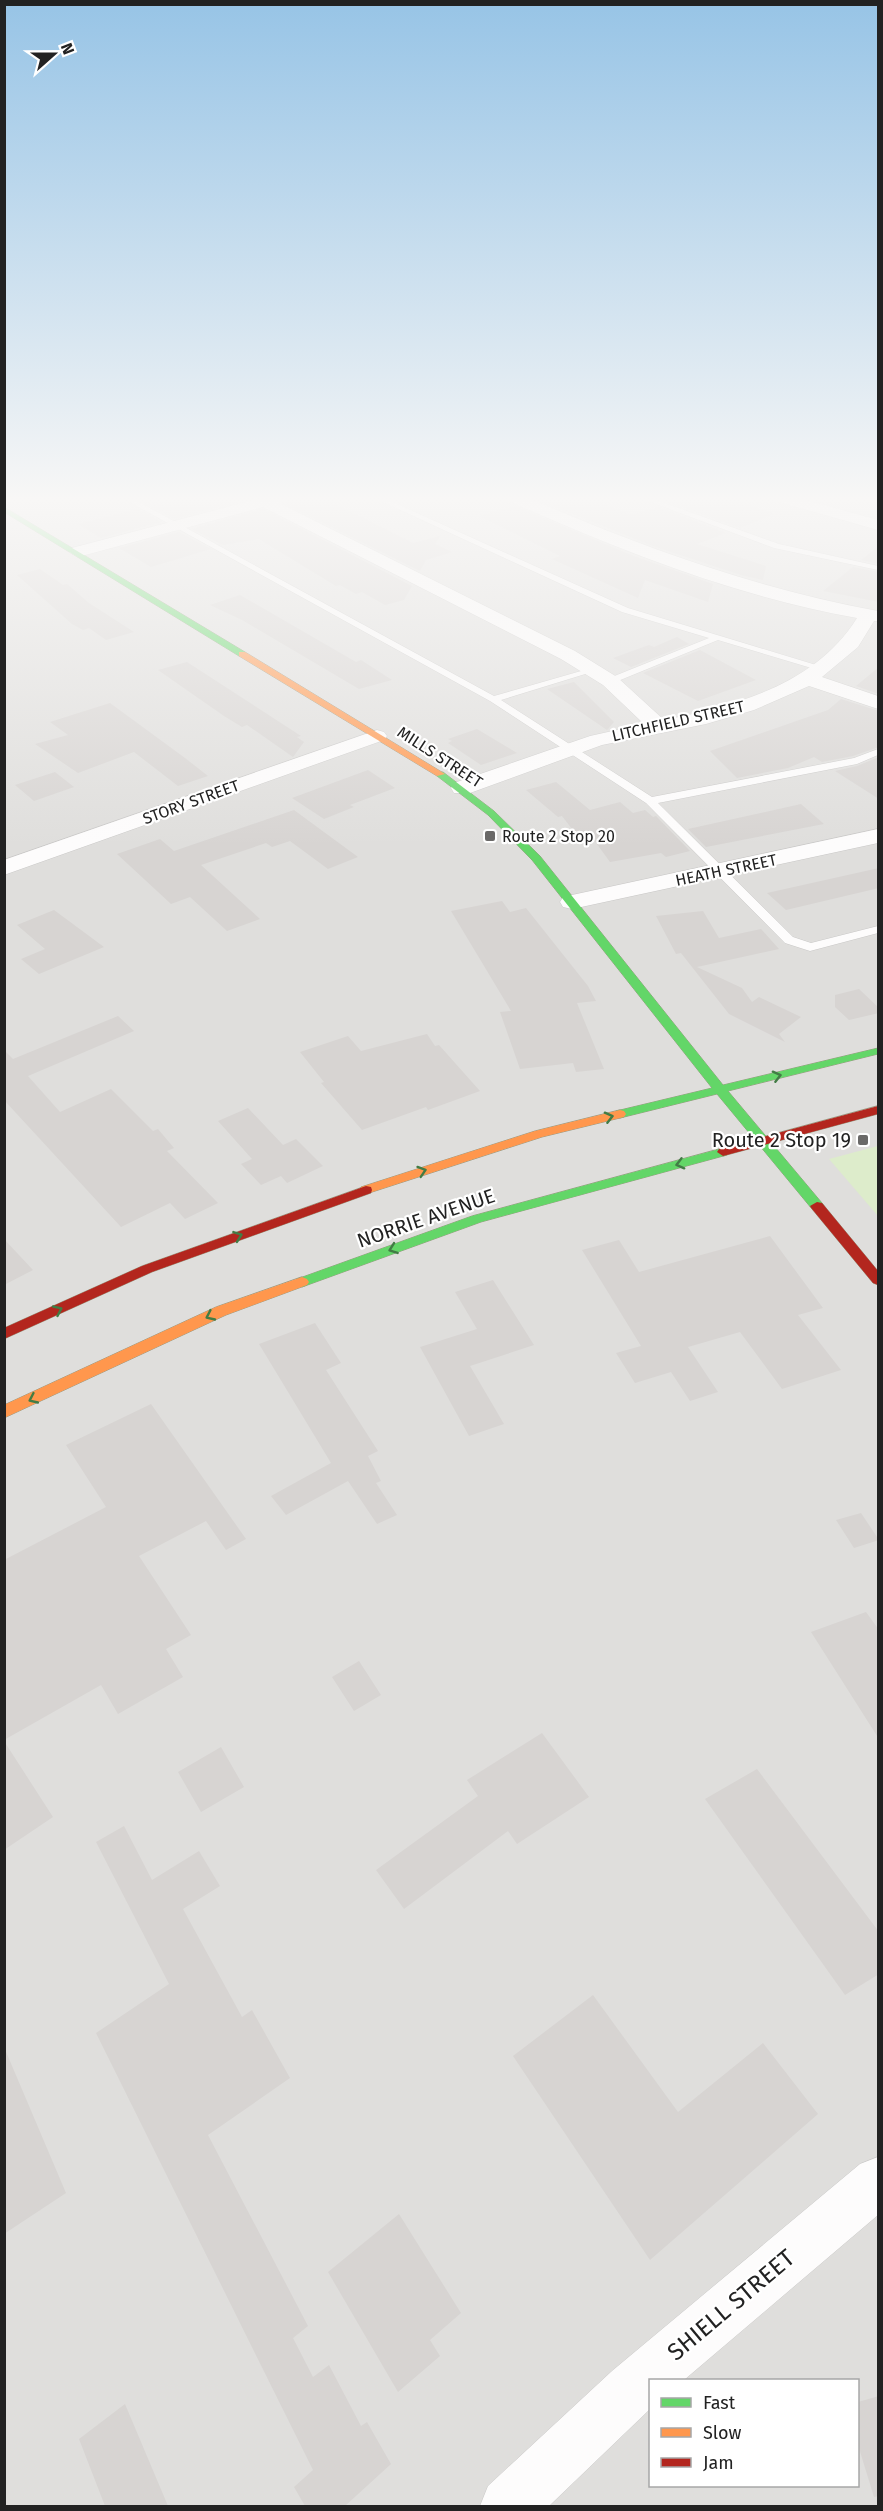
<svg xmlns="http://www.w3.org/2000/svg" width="883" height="2511" font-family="'Fira Sans',sans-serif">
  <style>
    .residential { fill: #dfdedc; fill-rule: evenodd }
    .grass { fill: #ddeccb }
    .building { fill: #d7d4d2 }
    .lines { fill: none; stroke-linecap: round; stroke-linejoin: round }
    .lane-casing { stroke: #c9c8c7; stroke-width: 1 }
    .street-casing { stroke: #c9c8c7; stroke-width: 1 }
    .fast-casing { stroke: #999a82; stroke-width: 1 }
    .slow-casing { stroke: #999a82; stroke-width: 1 }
    .jam-casing { stroke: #999a82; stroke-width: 1 }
    .lane { fill: #fdfcfc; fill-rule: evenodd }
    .street { fill: #fdfcfc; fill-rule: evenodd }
    .fast { fill: #63d668; fill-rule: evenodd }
    .slow { fill: #ff974d; fill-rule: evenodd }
    .jam { fill: #b3261e; fill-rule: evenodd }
    .oneway { stroke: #427c45 }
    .poi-dot { fill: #6a6968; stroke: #fff; stroke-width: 2 }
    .labels { text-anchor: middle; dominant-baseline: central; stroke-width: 4.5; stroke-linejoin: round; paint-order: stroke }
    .far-street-label { font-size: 16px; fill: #222; stroke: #fff }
    .far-poi-label { font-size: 16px; fill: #222; stroke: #fff; text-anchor: start }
    .poi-label { font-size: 20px; fill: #222; stroke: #fff; text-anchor: end }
    .street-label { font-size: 20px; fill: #222; stroke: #fff }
    .near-street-label { font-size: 24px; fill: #222; stroke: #fff }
  </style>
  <rect width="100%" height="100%" fill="#f0eeeb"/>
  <path class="residential" d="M5 495H878V2506H5ZM650 2380H858V2486H650Z"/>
  <path class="grass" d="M878 1146V1216L829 1159Z"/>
  <path class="building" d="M198 495H265L174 519 151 506Z
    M295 495H318L413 543 440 536 435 544 452 552 426 560 420 571 285 504 293 501Z
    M558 495H586L630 515 658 507 726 533 697 544 766 566 763 580 741 575 653 546 538 500Z
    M701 495H723L774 514 740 528 671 503Z
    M515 506 631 555 713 584 708 602 645 580 638 598 552 559 560 556 479 516Z
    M138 509 161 522 101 538 78 524Z
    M263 509 412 586 404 600 385 605 362 592 356 594 340 585 336 586 259 539 223 545 192 529Z
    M179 532 211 549 151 567 119 548Z
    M879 546V564L861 560Z
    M853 567 879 572V602L823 591Z
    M40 569 63 585 67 584 89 603 134 632 106 640 89 628 83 630 72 624 17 575Z
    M240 595 356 662 361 660 392 680 359 689 242 620 210 605Z
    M677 637 689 644 631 667 613 658 649 645 654 647Z
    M700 650 756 680 698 701 643 673Z
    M187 662 301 736 297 737 304 742 293 757 247 725 242 727 224 716 158 670Z
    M879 667V694L856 686Z
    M574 682 614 722 607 730 547 689Z
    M841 699 879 711V747L853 756 822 762 814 757 788 768 737 778 710 751 828 710Z
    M110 703 185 758 208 776 178 786 134 752 78 773 35 744 68 735 50 722Z
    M477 729 517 753 481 765 448 743 452 741 448 739Z
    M879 757V799L835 771 857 766Z
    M368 770 395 788 350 805 354 807 324 819 292 798Z
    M55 772 74 787 34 801 15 785Z
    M556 782 590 810 620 802 633 813 645 810 653 817 656 816 690 851 666 857 661 853 610 862 594 840 582 842 562 816 558 817 526 790Z
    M801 804 824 824 706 847 688 829Z
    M294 810 358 857 328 869 290 841 272 847 266 843 201 865 260 919 227 931 190 897 171 904 117 854 160 839 174 851Z
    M879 868V888L786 910 767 893Z
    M502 901 510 912 526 908 588 986 596 1001 577 1003 604 1069 576 1072 573 1063 520 1069 500 1012 511 1011 451 911Z
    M54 910 104 947 39 974 21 959 45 949 17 925Z
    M703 911 719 938 761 929 779 949 697 967 742 988 752 1002 759 997 801 1017 779 1034 785 1042 729 1014 681 953 676 954 656 916Z
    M859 989 879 1008V1013L849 1020 835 1007V995Z
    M118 1016 134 1031 28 1076 60 1112 111 1089 153 1131 158 1129 174 1148 167 1151 218 1203 185 1219 170 1203 121 1227 4 1100V1050L13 1059Z
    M427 1034 435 1046 439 1045 480 1091 428 1110 426 1107 362 1130 321 1083 324 1082 300 1052 348 1036 361 1051Z
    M248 1108 283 1145 296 1139 323 1166 287 1183 281 1176 261 1185 241 1164 252 1159 218 1121Z
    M770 1236 823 1308 798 1315 841 1370 782 1389 740 1332 688 1347 718 1392 690 1401 671 1372 635 1383 616 1353 641 1346 582 1250 619 1240 639 1272Z
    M4 1239 33 1270 4 1285Z
    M493 1280 534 1345 470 1366 504 1424 469 1436 420 1347 477 1329 455 1292Z
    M315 1323 341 1363 326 1370 378 1451 368 1456 381 1481 376 1483 397 1515 377 1524 348 1481 286 1515 271 1496 331 1463 259 1344Z
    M151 1404 246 1539 226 1550 206 1521 139 1556 191 1635 166 1649 183 1677 118 1714 101 1685 4 1740V1560L106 1507 66 1445Z
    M861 1513 879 1540 854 1548 836 1520Z
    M866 1612 879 1630V1739L811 1632Z
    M359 1661 381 1695 354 1711 332 1677Z
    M542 1733 589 1797 517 1844 508 1831 404 1909 376 1870 478 1796 467 1780Z
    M4 1741 53 1817 4 1850Z
    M221 1747 244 1787 201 1812 178 1772Z
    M757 1769 879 1932V1974L845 1995 705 1799Z
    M124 1826 152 1880 199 1851 220 1886 183 1909 242 2017 252 2010 290 2078 208 2135 308 2326 293 2338 313 2377 329 2365 361 2426 367 2422 391 2464 345 2506H305L294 2487 313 2470 96 2033 169 1984 96 1842Z
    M593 1995 678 2112 763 2043 818 2114 650 2260 513 2056Z
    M4 2047 66 2193 4 2234Z
    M399 2214 461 2313 430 2340 440 2356 398 2392 328 2272Z
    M879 2396V2496L874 2497 858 2445V2402Z
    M125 2404 168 2506H105L79 2439Z"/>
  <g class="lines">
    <g class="lane-casing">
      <path id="lane" d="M117 495H126L494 696 595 667V671L501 700 652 797 854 758 878 749V755L857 764 658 803 793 937 811 943 878 926V933L810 951 785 943 646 803 490 701Z
        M368 495H377L628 608 826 668 818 670 718 640 613 683H607V679L709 638 622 612Z
        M632 495H642L779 544 878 566V570L774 548Z"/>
    </g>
    <g class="street-casing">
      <path id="street" d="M273 495H293L292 499 279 503 575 651 617 677 664 720C736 706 816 684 857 618 733 596 617 549 502 498L500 495H521C637 545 753 588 878 611V621H874L858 647 822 677 878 696V709L809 686 754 710 706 724 602 745 470 793H454L451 788 454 783 590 736 644 724 603 685 561 659 263 507 78 557 69 552 72 548Z
        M763 495H788L878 520V530L765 498Z
        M377 730 384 732 387 736 384 740 4 875V860Z
        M878 829V843L572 909 563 907 560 902 563 897 572 895Z
        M878 2157V2215L684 2380H650V2409L549 2506H480L488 2486 612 2371 860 2164Z"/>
    </g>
    <g class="fast-casing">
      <path id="fast" d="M4 507 245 652 246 654 239 656 4 512Z
        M437 772H443L494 811 540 856 723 1085 878 1048V1054L728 1091 822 1203 824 1206 822 1209H812L717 1094 620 1118 616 1117 614 1114 616 1111 712 1088 532 860 488 815 437 776Z
        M723 1148 727 1149 729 1152 727 1155 481 1222 302 1287 295 1282 297 1279 472 1216Z"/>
    </g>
    <g class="slow-casing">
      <path id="slow" d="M239 652H245L445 774 437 776 239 656Z
        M620 1110 624 1111 626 1114 624 1117 542 1137 366 1194 360 1190 361 1187 535 1131Z
        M302 1277 307 1279 309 1282 307 1285 226 1315 4 1418V1405L216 1307Z"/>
    </g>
    <g class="jam-casing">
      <path id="jam" d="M878 1106V1114L723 1156 717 1152 719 1149Z
        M366 1186 371 1187 372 1190 371 1193 152 1272 4 1339V1328L142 1266Z
        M817 1202 822 1203 878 1271V1285L873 1283 812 1209 810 1206Z"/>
    </g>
    <use href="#lane" class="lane"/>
    <use href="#street" class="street"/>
    <use href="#fast" class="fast"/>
    <use href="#slow" class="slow"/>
    <use href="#jam" class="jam"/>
  </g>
  <defs><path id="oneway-chevron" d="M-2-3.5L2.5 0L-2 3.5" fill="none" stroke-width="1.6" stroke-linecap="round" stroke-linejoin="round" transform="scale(1.5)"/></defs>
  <g class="oneway">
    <use href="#oneway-chevron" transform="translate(777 1076) rotate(-14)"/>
    <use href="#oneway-chevron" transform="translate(609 1117) rotate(-14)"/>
    <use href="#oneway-chevron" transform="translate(680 1164) rotate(165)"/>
    <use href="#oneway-chevron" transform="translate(422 1171) rotate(-18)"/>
    <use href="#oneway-chevron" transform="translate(238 1236) rotate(-20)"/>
    <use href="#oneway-chevron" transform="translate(393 1249) rotate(160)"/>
    <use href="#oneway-chevron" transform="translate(58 1310) rotate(-25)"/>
    <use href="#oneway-chevron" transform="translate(210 1316) rotate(155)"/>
    <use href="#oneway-chevron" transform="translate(33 1399) rotate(155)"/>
  </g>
  <linearGradient id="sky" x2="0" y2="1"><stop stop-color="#97c4e6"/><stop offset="0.59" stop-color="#f8f7f6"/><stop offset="1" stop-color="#f8f7f6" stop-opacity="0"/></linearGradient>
  <rect width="883" height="846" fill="url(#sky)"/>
  <g class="poi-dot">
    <rect x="484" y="830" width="12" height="12" rx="3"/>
    <rect x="857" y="1134" width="12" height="12" rx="3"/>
  </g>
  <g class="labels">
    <g class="far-street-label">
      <text transform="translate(678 721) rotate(-13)">LITCHFIELD STREET</text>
      <text transform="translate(440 757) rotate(33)">MILLS STREET</text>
      <text transform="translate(191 802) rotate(-20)">STORY STREET</text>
      <text transform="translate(726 870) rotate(-12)">HEATH STREET</text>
    </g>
    <g class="far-poi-label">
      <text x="502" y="836">Route 2 Stop 20</text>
    </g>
    <g class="poi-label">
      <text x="851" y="1140">Route 2 Stop 19</text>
    </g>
    <g class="street-label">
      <text transform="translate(426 1218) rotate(-19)">NORRIE AVENUE</text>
    </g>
    <g class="near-street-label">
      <text transform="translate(731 2305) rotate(-40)">SHIELL STREET</text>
    </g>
  </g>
  <rect width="883" height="2511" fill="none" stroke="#222222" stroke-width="12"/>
  <rect x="649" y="2379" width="210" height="108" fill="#ffffff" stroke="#a7a7a7" stroke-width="1.5"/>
  <rect x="661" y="2398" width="30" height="9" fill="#63d668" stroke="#a7a7a7" stroke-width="1.5"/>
  <text x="703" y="2409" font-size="18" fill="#222222">Fast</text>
  <rect x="661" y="2428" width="30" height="9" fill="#ff974d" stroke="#a7a7a7" stroke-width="1.5"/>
  <text x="703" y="2439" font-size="18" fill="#222222">Slow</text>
  <rect x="661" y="2458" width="30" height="9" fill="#b3261e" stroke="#a7a7a7" stroke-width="1.5"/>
  <text x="703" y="2469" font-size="18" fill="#222222">Jam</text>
  <g transform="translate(54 54) rotate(69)" stroke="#ffffff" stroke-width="4.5" paint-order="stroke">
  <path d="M0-4.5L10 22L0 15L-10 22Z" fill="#222222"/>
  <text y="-9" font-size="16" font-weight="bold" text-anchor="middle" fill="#222222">N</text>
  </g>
</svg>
